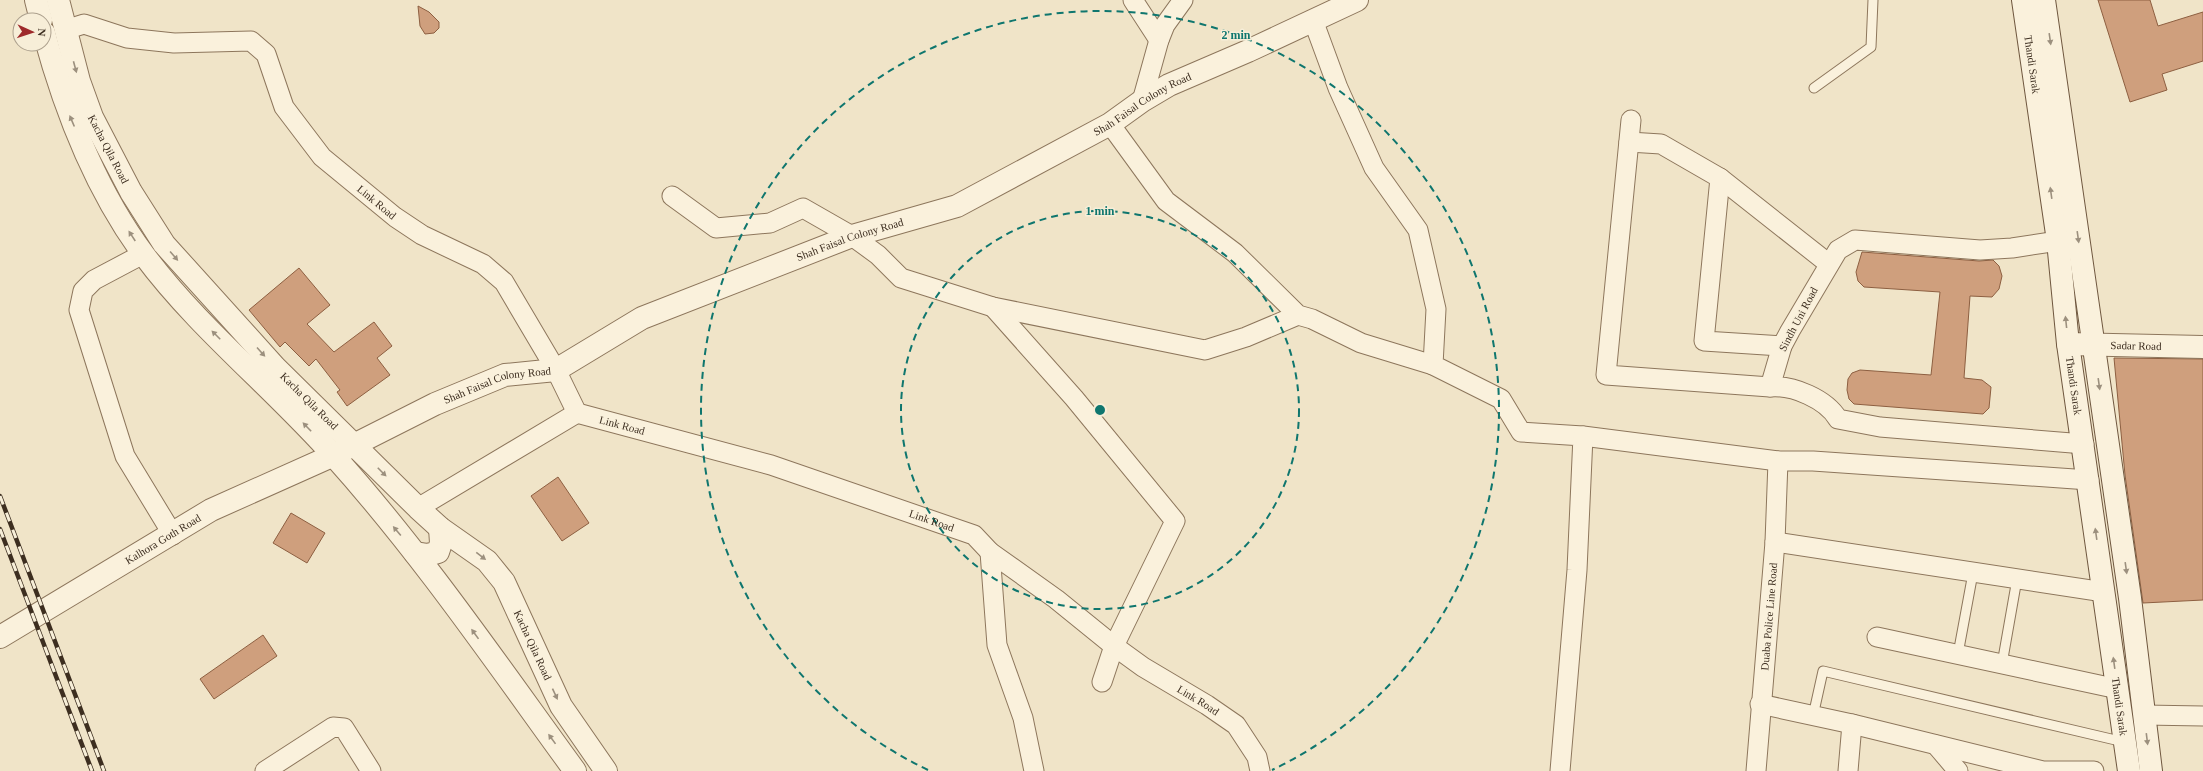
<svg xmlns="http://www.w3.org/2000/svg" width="2203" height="771" font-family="Georgia,serif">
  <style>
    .building { fill: #cf9f7d; stroke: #8d5f41 }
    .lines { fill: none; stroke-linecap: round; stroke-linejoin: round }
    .service-casing { stroke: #8d765c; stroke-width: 11 }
    .minor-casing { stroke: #8d765c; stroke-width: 21 }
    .tertiary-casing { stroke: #8d765c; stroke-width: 24 }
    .secondary-casing { stroke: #6f573f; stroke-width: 24 }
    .service { stroke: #faf1dc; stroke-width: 9 }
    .minor { stroke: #faf1dc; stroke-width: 19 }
    .tertiary { stroke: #faf1dc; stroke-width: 22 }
    .secondary { stroke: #faf1dc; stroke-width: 22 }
    .rail-casing { stroke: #3d2e20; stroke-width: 4.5 }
    .rail { stroke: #f7eed8; stroke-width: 3; stroke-dasharray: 9; stroke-linecap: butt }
    .oneway { fill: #9c907e }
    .ring { fill: none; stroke: #0f766e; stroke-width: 2; stroke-dasharray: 7 5 }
    .labels { text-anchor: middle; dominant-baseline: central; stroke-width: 3; stroke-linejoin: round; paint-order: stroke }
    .street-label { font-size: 11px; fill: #3d2e20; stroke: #f7eed8 }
    .centre { fill: #0f766e; stroke: #f7eed8; stroke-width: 2 }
    .ring-label { font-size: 12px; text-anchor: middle; font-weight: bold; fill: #0f766e; stroke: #f7eed8; stroke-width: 3; stroke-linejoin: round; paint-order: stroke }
  </style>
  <rect width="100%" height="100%" fill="#f0e4c8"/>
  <path class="building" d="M2098 0H2150L2158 26 2203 12V61L2162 74 2167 90 2130 102Z
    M418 6 429 12 439 22V28L434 33 425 34 420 26Z
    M1862 252 1979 261 1993 260 1999 266 2002 276 1999 289 1992 297 1970 296 1964 378 1982 380 1991 387 1989 408 1983 414 1854 404 1849 399 1847 390 1848 379 1852 373 1860 370 1931 375 1940 292 1864 287 1858 281 1856 272Z
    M299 268 330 305 307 324 334 352 374 322 392 346 377 358 390 375 347 406 337 392 340 390 316 359 309 366 285 342 280 347 249 310Z
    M2114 358 2203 359V600L2143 603 2125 475Z
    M558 477 589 523 562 541 531 496Z
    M291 513 325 533 307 563 273 543Z
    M263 635 277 656 214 699 200 679Z"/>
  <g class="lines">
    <g class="service-casing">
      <path id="service" d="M1814 88 1871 47 1873 0
        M1958 654 1973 573
        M2002 664 2017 579
        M1813 716 1823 671 2124 742"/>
    </g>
    <g class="minor-casing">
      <g id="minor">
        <path d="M1133 0 1159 40"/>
        <path d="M1313 20 1338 88 1374 168 1418 230 1436 309 1433 365 1501 399 1521 432 1583 436 1577 570 1560 771"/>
        <path id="s1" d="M65 30 84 24 127 38 174 43 251 41 266 54 284 107 322 157 395 217 422 235 483 264 504 282 556 370 577 413 771 465 974 535 990 552 1056 599 1114 646 1143 667 1207 705 1236 725 1257 757 1260 771"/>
        <path d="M1142 101 1159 40 1165 25 1183 0"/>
        <path d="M1631 120 1606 375 1770 387"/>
        <path d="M1110 124 1166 201 1235 253 1298 315 1312 319 1361 343 1433 365"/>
        <path d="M1629 142 1661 144 1720 178 1704 341 1782 346"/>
        <path d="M1720 178 1829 264"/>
        <path d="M672 196 716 228 770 223 803 208 852 236 878 255 901 278 993 307 1205 350 1246 337 1298 315"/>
        <path d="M2058 241 2012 248 1980 250 1855 240 1838 250 1790 331 1782 346 1770 387C1793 385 1826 399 1838 419L1880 427 2084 444"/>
        <path d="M143 254 94 280 83 291 79 310 125 456 173 535"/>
        <path d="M993 307 1074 398 1175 521 1114 646 1102 682"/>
        <path d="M1583 436 1778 461H1813L2089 480"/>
        <path d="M418 508 577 413"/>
        <path d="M1775 542 2104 592"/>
        <path d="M990 552 997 645 1023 718 1034 771"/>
        <path d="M1877 637 2118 689"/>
        <path d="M1760 704 1852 724 2043 771H2094"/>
        <path d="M2144 715 2203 716"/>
        <path d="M1936 745 1958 771"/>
        <path d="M265 771 333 727 344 728 371 771"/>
        <path id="s2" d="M1756 771 1775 542 1778 461"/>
        <path d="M1848 771 1852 724"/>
      </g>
    </g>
    <g class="tertiary-casing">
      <g id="tertiary">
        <path d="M36 0 41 20"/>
        <path id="s3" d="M58 0 79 81 92 117 131 192 164 244 275 367 418 508 440 528 487 561 504 582 561 706 606 771"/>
        <path d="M44 33C65 111 95 189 144 255 199 329 273 387 334 456 422 554 497 664 575 771"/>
        <path id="s4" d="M2068 344 2203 347"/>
        <path d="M415 553 428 555 438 552 441 543 440 528"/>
        <path id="s5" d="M0 637 211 510 334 455 435 404 505 375 556 370 642 318 852 236 957 206 1110 124 1142 101 1169 85 1248 51 1357 0"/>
      </g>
    </g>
    <g class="secondary-casing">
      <g id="secondary">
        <path id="s6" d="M2023 0 2058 241 2068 344 2129 771"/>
        <path d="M2044 0 2130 598 2151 771"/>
      </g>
    </g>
    <use href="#service" class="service"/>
    <use href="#minor" class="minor"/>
    <use href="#tertiary" class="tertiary"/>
    <use href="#secondary" class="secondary"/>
    <g class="rail-casing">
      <path id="rail" d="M0 496 104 771
        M0 529 92 771"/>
    </g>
    <use href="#rail" class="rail"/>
  </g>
  <defs><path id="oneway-solid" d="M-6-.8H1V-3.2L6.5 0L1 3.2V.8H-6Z"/></defs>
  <g class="oneway">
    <use href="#oneway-solid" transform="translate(2050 39) rotate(82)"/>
    <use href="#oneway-solid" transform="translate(75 67) rotate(75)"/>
    <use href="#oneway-solid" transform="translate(72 121) rotate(-113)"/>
    <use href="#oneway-solid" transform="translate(2051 193) rotate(-98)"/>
    <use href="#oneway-solid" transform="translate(132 236) rotate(-123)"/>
    <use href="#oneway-solid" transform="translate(2078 237) rotate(82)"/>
    <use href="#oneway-solid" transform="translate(174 256) rotate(49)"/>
    <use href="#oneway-solid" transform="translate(2066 322) rotate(-96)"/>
    <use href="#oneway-solid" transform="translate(216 335) rotate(-135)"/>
    <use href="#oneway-solid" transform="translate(261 352) rotate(48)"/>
    <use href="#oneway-solid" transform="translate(2099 384) rotate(82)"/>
    <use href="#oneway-solid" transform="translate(307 427) rotate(-134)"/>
    <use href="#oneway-solid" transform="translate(382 472) rotate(45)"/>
    <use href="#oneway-solid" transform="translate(397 531) rotate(-130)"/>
    <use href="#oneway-solid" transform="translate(2096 534) rotate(-98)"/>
    <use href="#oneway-solid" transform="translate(481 556) rotate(38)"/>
    <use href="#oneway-solid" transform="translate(2126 568) rotate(82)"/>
    <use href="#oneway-solid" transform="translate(475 634) rotate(-126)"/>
    <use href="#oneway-solid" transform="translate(2114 663) rotate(-98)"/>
    <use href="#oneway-solid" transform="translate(555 694) rotate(65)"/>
    <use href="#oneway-solid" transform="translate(552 739) rotate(-126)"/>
    <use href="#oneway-solid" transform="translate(2147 739) rotate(83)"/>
  </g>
  <g class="ring">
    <circle cx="1100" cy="410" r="199"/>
    <path d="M928 770A399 399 0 1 1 1272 770"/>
  </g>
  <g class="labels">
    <g class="street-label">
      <text stroke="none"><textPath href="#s6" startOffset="65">Thandi Sarak</textPath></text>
      <text stroke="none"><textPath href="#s5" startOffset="1268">Shah Faisal Colony Road</textPath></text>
      <text stroke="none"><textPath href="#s3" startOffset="158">Kacha Qila Road</textPath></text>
      <text stroke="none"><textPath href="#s1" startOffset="399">Link Road</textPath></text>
      <text stroke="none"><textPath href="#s5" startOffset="944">Shah Faisal Colony Road</textPath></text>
      <text transform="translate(1798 319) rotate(-62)">Sindh Uni Road</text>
      <text stroke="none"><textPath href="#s4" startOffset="68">Sadar Road</textPath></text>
      <text stroke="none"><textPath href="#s5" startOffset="560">Shah Faisal Colony Road</textPath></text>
      <text stroke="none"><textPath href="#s6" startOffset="389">Thandi Sarak</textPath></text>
      <text stroke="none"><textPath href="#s3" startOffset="482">Kacha Qila Road</textPath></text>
      <text stroke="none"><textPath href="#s1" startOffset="747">Link Road</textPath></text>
      <text stroke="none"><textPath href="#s1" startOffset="1071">Link Road</textPath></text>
      <text stroke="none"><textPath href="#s5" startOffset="190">Kalhora Goth Road</textPath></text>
      <text stroke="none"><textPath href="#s2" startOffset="155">Duaba Police Line Road</textPath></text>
      <text stroke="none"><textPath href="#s3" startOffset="818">Kacha Qila Road</textPath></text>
      <text stroke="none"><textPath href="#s1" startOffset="1395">Link Road</textPath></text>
      <text stroke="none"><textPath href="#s6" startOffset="713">Thandi Sarak</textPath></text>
    </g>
  </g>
  <circle cx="1100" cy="410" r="6" class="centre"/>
  <g class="ring-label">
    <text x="1236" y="39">2 min</text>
    <text x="1100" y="215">1 min</text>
  </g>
  <g transform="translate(32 32) rotate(93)"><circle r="19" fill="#f7eed8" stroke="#ada18e"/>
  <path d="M0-3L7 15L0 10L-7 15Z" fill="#9e2a2b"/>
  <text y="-6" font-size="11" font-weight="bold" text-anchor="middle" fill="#3d2e20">N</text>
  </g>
</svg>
